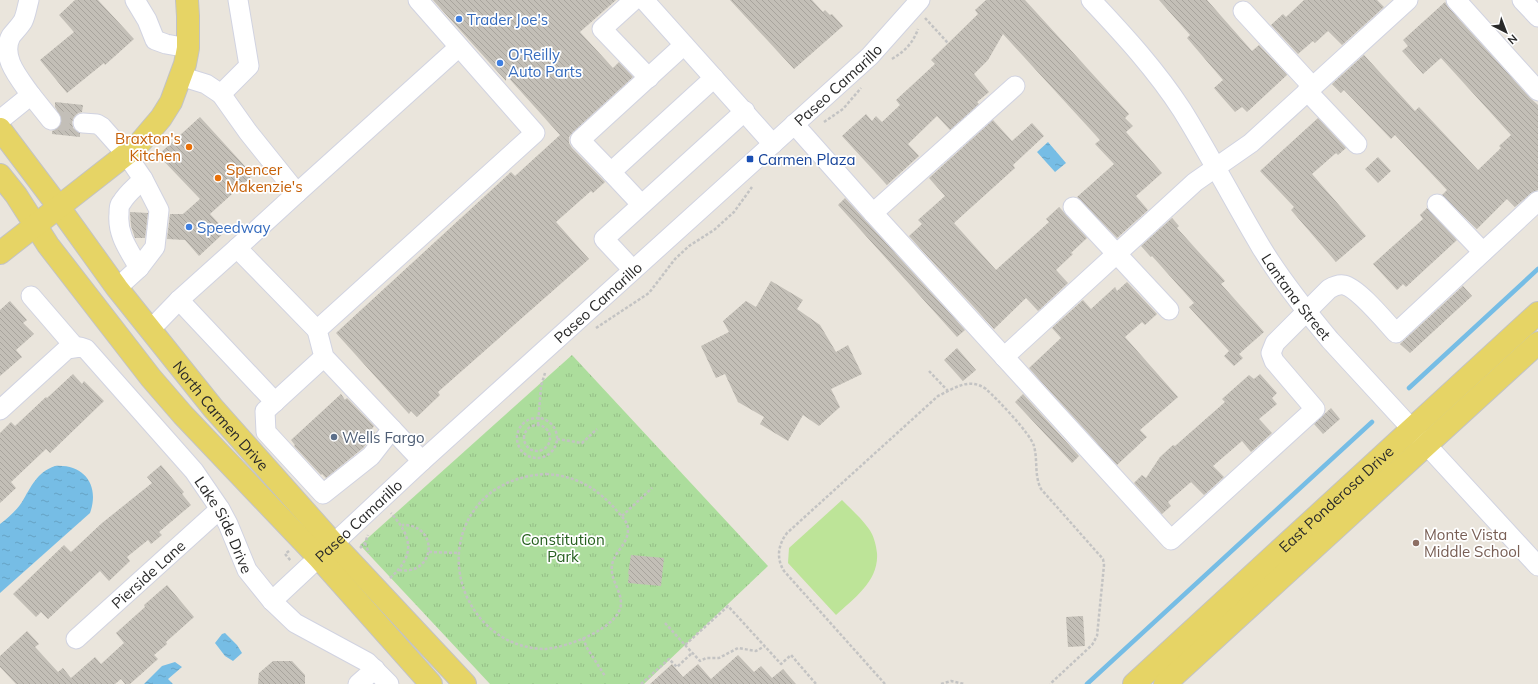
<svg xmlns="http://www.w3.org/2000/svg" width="1538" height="684" font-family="Mulish,sans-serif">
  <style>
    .park { fill: url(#park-tufts) }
    .pitch { fill: #bde498 }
    .water { fill: url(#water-ripples) }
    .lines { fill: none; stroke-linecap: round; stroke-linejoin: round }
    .stream { stroke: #76bde5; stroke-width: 4.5 }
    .building { fill: url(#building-back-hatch) }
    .minor-tunnel { stroke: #c3bfb8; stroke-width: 19; stroke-dasharray: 19 10; stroke-linecap: butt }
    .minor-casing { stroke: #d1d3e1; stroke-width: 21 }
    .major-casing { stroke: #c3c3c3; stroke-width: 24 }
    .path { stroke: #c3c3c3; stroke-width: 2.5; stroke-dasharray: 3 2; stroke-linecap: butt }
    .minor { stroke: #fff; stroke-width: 19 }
    .major { stroke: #e6d465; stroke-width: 22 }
    .shop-dot { fill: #3f7fe0; stroke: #fff; stroke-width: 1.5 }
    .food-dot { fill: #e8710a; stroke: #fff; stroke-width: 1.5 }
    .transit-dot { fill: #1a4fb4; stroke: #fff; stroke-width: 1.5 }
    .service-dot { fill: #5c6f8a; stroke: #fff; stroke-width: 1.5 }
    .education-dot { fill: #8d6e63; stroke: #fff; stroke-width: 1.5 }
    .labels { text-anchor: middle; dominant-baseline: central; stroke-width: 3.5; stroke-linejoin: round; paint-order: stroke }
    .shop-label { font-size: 15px; fill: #366cbe; stroke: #fff; text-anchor: start }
    .street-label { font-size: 15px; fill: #292929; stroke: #fff }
    .food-label { font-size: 15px; fill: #c56008; stroke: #fff; text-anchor: end }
    .transit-label { font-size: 15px; fill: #164399; stroke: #fff; text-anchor: start }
    .service-label { font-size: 15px; fill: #4e5e75; stroke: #fff; text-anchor: start }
    .education-label { font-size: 15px; fill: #785e54; stroke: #fff; text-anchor: start }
    .park-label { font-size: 15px; fill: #26601f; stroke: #fff }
  </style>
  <defs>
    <pattern id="park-tufts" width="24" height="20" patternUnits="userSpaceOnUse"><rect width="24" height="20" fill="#acdd9c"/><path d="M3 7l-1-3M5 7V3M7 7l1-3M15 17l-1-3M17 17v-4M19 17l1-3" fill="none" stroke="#94be86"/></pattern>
    <pattern id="water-ripples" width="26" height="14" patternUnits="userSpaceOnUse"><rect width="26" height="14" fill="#76bde5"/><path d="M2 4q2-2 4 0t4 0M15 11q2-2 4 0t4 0" fill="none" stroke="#66a2c4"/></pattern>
    <pattern id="building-back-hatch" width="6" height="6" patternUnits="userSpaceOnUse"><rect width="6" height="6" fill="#c3bfb7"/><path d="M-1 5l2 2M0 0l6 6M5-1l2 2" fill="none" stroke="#a8a49d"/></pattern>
  </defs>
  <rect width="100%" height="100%" fill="#eae5dc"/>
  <path class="park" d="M572 355 768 566 644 684H490L360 545Z"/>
  <path class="pitch" d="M842 500C851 509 862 519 869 529 874 536 876 545 877 553 879 581 854 598 836 615L788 563 789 548Z"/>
  <path class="water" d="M1048 142 1066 163 1055 172 1037 152Z
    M55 466C84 464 100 485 90 513L0 593V524C8 518 17 510 22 502 31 487 37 472 55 466Z
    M225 633 237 645 242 653 233 661 225 656 215 643 222 634Z
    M175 662 182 667 168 679 173 684H144L162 666Z"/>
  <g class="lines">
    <path class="stream" d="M1409 388 1538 269
      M1087 684 1372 422"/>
  </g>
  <path class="building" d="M75 0H98L134 39 105 65 104 63 67 93 40 60 74 32 59 15Z
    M433 0H616L580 32 613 68 619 62 633 77 573 132 569 137V143L572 148 605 182 593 193 591 191 556 222 589 259 438 392 440 395 417 417 411 411 409 414 336 333 511 172 515 176 560 135 506 75V81Z
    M730 0H812L823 12 825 10 830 15 832 14 843 26 794 69Z
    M986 0H1025L1129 114 1125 118 1133 126 1126 132 1162 173 1136 196 1148 210 1117 238 1077 197 1114 164 1095 144 1100 140 1003 34 988 60 974 74 989 92 977 102 979 104 950 130 937 116 908 144 919 156 887 185 842 136 866 114 872 121 876 116 882 122 900 105 896 100 935 64 931 60 978 14 975 10Z
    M1159 0H1207L1252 51 1259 45 1287 75 1247 112 1242 107 1235 112 1214 88 1223 80 1187 38 1190 35Z
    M1304 0H1377L1384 7 1342 45 1328 31 1315 43 1313 41 1298 54 1271 25 1283 14 1286 17Z
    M1445 2 1448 7 1530 98 1538 105V190L1531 193 1515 207 1507 199 1477 229 1442 195 1447 190 1395 135 1391 139 1344 90 1341 93 1332 84 1364 55 1415 111 1419 107 1478 170 1501 148 1499 146 1511 135 1441 58 1423 74 1402 51 1408 46 1403 40Z
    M55 102 83 105 82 112 78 113 74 117 72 122 73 128 80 133V137L52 134V131L58 129 61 124 62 119 55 107Z
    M200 117 253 175 210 214 226 231 199 256 185 240 167 239 170 214H183L200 199 158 155Z
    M1318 118 1346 148 1338 155 1336 153 1312 174 1366 236 1336 262 1291 210 1294 207 1260 171Z
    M993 120 1012 141 1032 123 1044 136 1013 165 1015 168 954 223 996 270 1049 222 1046 219 1059 207 1087 238 1071 253 1073 254 1056 270 1068 283 1038 311 1026 298 994 329 909 236 922 224 918 220 945 196 929 178Z
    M1378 157 1391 171 1378 183 1365 169Z
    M845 198 965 330 957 337 838 205Z
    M1427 208 1457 240 1406 287 1403 284 1397 290 1373 264 1423 219 1420 215Z
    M130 212 148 213 145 238H135L131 226Z
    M1172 218 1179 226 1177 228 1225 281 1221 284 1264 332 1239 354 1243 358 1234 366 1224 356 1229 351 1189 307 1194 303 1152 256 1151 257 1141 246Z
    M771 281 803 300 797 309 820 325 836 352 848 345 862 374 831 389 840 407 819 426 803 415 788 441 760 424 764 417 738 402 725 374 716 378 701 346 729 332 723 321 746 301 756 307Z
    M1127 282 1157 314 1145 325 1142 322 1125 337 1178 397 1140 430 1147 437 1117 465 1029 368 1061 338 1052 328 1083 300 1091 309 1115 287 1117 291Z
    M1463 286 1472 296 1410 353 1400 344Z
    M10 301 27 320 23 323 34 334 16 350 22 357 0 376V310Z
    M957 348 976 370 963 381 944 360Z
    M73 374 82 384 84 381 104 401 50 453 46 449 11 482 16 488 0 503V433L11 422 15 426 46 397 47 398Z
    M1260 374 1277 393 1272 398 1277 404 1259 419 1272 433 1251 452 1242 441 1213 466 1224 477 1204 495 1191 482 1168 502 1171 506 1162 514 1134 483 1142 475 1146 478 1160 457 1173 445 1175 446 1225 402 1222 399 1249 375 1254 379Z
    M341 394 345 400 347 398 374 426 372 429 375 433 363 448 326 478 322 474 321 475 294 446 295 445 291 440Z
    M1023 394 1079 456 1072 463 1015 402Z
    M1331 408 1340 419 1323 434 1314 424Z
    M161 465 184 492 182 494 191 505 159 532 162 535 151 544 148 540 127 557 130 561 109 581 100 571 48 619 41 612 36 617 13 594 64 545 71 552 102 523 152 483 147 477Z
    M631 555 664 558 661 586 628 583 629 574H628Z
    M167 585 194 617 166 642 167 644 154 655 158 659 130 684H125L121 679 115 684H16L0 667V656L27 631 39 644 35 647 58 672 63 668 71 678 95 657 101 664 124 643 116 633 145 607 144 605Z
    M1083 616 1085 646 1068 647 1066 617Z
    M738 655 754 672 761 666 772 678 783 669 796 684H650L672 664 683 677 698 664 711 679Z
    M273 661H292L305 675V684H258L259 673Z"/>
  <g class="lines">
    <path class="minor-tunnel" d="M51 120 83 123"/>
    <g class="minor-casing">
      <g id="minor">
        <path d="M135 0 147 20 155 40 166 44 188 48"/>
        <path d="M634 0 602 29 649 78"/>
        <path d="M644 0 773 144"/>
        <path id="s1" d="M1091 0C1124 35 1156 70 1182 110 1210 155 1234 202 1261 247 1281 280 1305 310 1330 340L1538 566"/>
        <path d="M1456 0 1538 91"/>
        <path d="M1522 0 1538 17"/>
        <path d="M1243 11 1312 86"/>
        <path d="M180 76 206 84 221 94 249 66 238 0"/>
        <path d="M1307 91 1357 144"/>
        <path d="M221 94 248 132 297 193 237 248 317 330"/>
        <path d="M31 95 51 120"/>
        <path d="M0 120 31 95C19 78 0 57 11 36 15 31 20 26 23 21 26 15 27 7 29 0"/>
        <path d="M83 123 97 124 102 127 126 154 143 179C137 186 127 193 122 202 119 205 119 209 119 214 117 235 129 250 139 268L117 288"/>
        <path d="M794 124 873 213 1171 540 1315 409 1274 361 1271 353 1275 343 1329 289C1334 286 1338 284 1344 285 1358 288 1385 321 1396 333L1538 201"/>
        <path d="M611 172 580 140 684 45"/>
        <path d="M297 193 459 47"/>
        <path d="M641 204 611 172 714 78"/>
        <path d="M1437 204 1483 252"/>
        <path d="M1073 207 1169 310"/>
        <path d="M873 213 1015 86"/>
        <path d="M139 268 155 247 159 210 143 179"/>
        <path d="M633 270 604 239 745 111"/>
        <path d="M31 296 75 347"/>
        <path d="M179 300 275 402"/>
        <path d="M150 330 179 300 237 248"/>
        <path d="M324 357 265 411 266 432 323 494 371 456 392 429 324 357 317 330 535 133 418 0"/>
        <path d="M1004 357 1195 182 1251 143 1408 0"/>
        <path id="s2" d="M0 410 67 349 80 347 86 349 194 471 220 509 228 524 247 570 272 601 295 623 367 662 389 684"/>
        <path d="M392 429 422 461"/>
        <path id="s3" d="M272 601 422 461 870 56 920 0"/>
        <path id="s4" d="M76 639 220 509"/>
        <path d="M358 684 375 669"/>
      </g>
    </g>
    <g class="major-casing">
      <g id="major">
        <path id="s5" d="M0 129 58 206 117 288 213 408 334 544 465 684"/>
        <path d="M0 175 16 195 48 245 151 378 183 415 319 558 431 684"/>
        <path d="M0 253 138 145 161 118 171 102 185 64 188 48V16L187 0"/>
        <path id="s6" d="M1134 684 1538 313"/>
        <path d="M1165 684 1538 343"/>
      </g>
    </g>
    <path class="path" d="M925 18 948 43
      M892 59C905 51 913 43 918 29
      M824 122 843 109 861 88
      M596 328 649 293 675 259 689 246 714 230 734 212 752 187
      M929 371 948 391
      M517 438a20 20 0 1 1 40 0a20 20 0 1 1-40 0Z
      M538 425 541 386 545 373
      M524 438a13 13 0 1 1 26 0a13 13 0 1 1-26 0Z
      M557 439 582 443 597 429
      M546 474C578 476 598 489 618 512 623 518 628 522 628 530 628 544 614 552 612 565 610 580 621 590 621 603 621 628 565 648 545 649 530 649 512 644 499 635 450 602 443 528 493 491 509 480 527 475 546 474Z
      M622 516 652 488
      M365 543 369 553
      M360 548 365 543 368 535
      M289 551 285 554 291 561
      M429 552 459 553
      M399 570C436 576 440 524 402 525
      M390 578C416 555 412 537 391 513
      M665 623 685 645 728 606 781 664 791 655 816 684
      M583 638 587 648 605 676
      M685 645 700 661 706 658H719L738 648 756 651 765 646
      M641 684 669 659 677 667 692 653
      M885 684 784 571C776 558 778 545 787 533L938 396C955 388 969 377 986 389 998 400 1030 433 1034 446 1038 461 1034 475 1041 489L1103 559 1104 565 1097 636 1092 645 1050 684
      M941 684 951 681 964 684"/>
    <use href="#minor" class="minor"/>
    <use href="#major" class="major"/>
  </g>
  <g class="shop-dot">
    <circle cx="459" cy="19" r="4"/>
    <circle cx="500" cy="63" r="4"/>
    <circle cx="189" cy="227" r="4"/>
  </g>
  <g class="food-dot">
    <circle cx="189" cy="147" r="4"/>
    <circle cx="218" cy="178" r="4"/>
  </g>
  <rect class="transit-dot" x="746" y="155" width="8" height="8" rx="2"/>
  <circle class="service-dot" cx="334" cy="437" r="4"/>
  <circle class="education-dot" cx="1416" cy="543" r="4"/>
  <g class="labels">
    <g class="shop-label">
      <text x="467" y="19">Trader Joe's</text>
      <text x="508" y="54">O'Reilly<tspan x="508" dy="17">Auto Parts</tspan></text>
      <text x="197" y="227">Speedway</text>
    </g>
    <g class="street-label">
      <text stroke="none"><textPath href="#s3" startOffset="766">Paseo Camarillo</textPath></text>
      <text stroke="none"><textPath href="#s1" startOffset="362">Lantana Street</textPath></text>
      <text stroke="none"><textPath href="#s3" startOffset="442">Paseo Camarillo</textPath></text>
      <text stroke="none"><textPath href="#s5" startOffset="362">North Carmen Drive</textPath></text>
      <text stroke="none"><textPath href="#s6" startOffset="274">East Ponderosa Drive</textPath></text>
      <text stroke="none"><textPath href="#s3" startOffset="118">Paseo Camarillo</textPath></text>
      <text stroke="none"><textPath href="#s2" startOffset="335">Lake Side Drive</textPath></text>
      <text stroke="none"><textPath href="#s4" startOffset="97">Pierside Lane</textPath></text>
    </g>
    <g class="food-label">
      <text x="181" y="138">Braxton's<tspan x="181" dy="17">Kitchen</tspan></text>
      <text x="226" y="169" text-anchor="start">Spencer<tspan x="226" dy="17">Makenzie's</tspan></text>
    </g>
    <g class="transit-label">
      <text x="758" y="159">Carmen Plaza</text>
    </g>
    <g class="service-label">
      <text x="342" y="437">Wells Fargo</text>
    </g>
    <g class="education-label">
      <text x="1424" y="534">Monte Vista<tspan x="1424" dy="17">Middle School</tspan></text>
    </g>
    <g class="park-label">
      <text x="563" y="539">Constitution<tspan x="563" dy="17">Park</tspan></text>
    </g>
  </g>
  <g transform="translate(1506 32) rotate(138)" stroke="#ffffff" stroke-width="3" paint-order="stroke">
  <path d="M0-3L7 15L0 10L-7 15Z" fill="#292929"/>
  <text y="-6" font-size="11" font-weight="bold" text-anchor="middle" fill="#292929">N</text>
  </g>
</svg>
